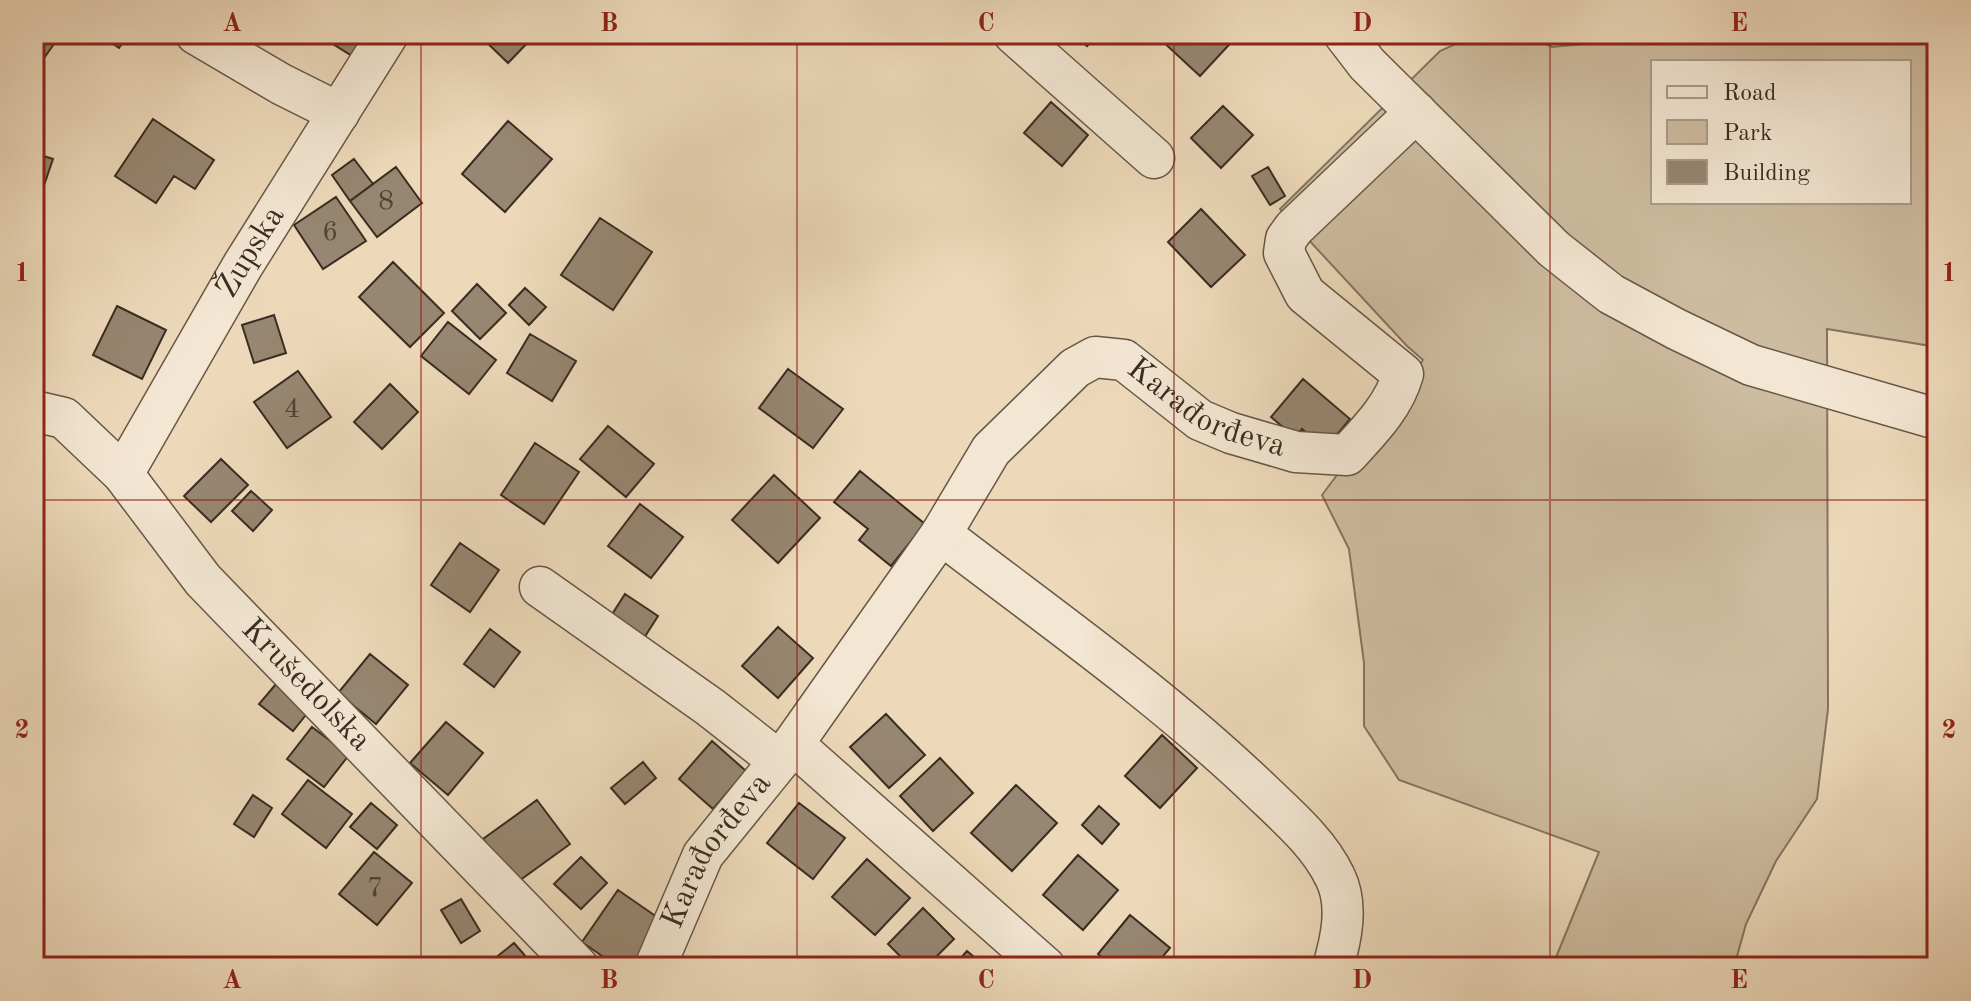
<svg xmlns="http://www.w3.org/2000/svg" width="1971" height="1001" font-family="'Old Standard TT',serif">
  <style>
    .green { fill: #cebca0; stroke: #847460; stroke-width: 2; fill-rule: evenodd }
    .building { fill: #978671; stroke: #392d21; stroke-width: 2 }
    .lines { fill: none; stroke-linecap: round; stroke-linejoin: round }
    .minor-casing { stroke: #665847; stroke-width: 43 }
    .minor { stroke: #f3e6d2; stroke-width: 40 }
    .grid { fill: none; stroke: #8f2418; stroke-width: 2; stroke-opacity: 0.55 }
    .labels { text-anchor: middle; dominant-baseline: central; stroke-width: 8; stroke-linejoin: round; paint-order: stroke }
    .number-label { font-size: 28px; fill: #504335 }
    .street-label { font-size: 32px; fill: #392d21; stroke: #f3e6d2 }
    .neatline { fill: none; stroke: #8f2418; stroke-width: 3 }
    .grid-label { font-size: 26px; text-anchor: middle; font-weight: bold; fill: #8f2418 }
  </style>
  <rect width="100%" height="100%" fill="#edd9ba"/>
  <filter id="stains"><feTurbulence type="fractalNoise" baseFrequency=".0025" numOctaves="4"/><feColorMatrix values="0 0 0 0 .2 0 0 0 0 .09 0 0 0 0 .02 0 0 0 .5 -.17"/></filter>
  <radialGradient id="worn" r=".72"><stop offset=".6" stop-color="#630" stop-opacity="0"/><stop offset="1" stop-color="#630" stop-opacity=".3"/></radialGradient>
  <path class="green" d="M1477 34H1524L1552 47 1604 42 1609 34H1937V347L1827 329 1828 709 1817 799 1776 861 1746 924 1734 967H1552L1599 852 1399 780 1364 726V663L1349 549 1322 495 1423 360 1407 346 1280 209 1440 51ZM1653 62H1909V202H1653Z"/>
  <path class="building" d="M34 34H61L44 58 34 51Z
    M98 34H129L119 48Z
    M323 34H376L360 61 322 37Z
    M478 34H536L508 63Z
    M1073 34H1098L1087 46Z
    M1166 34H1239L1200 76 1161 40Z
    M1051 102 1088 135 1062 166 1024 133Z
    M1223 106 1253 135 1221 168 1191 138Z
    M153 119 214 160 195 189 174 176 156 203 115 176Z
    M508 121 552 159 505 212 462 174Z
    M34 153 53 159 35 212 34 211Z
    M354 159 373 184 350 201 332 175Z
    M396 167 422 203 377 237 350 201Z
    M1268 167 1285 196 1270 205 1252 176Z
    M336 197 366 241 323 269 294 225Z
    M1201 209 1245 255 1211 287 1168 242Z
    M600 218 652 252 613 310 561 275Z
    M393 262 444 313 410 347 359 297Z
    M477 284 506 313 480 339 452 311Z
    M525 288 546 307 529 325 509 305Z
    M117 306 166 330 142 379 93 355Z
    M274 315 286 353 254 363 242 325Z
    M448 322 496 360 469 394 421 356Z
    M530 334 576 361 552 401 507 373Z
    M788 369 843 409 813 448 759 408Z
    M298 371 331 417 287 448 254 402Z
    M1303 379 1350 419 1325 449 1302 429 1295 437 1271 417Z
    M390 384 418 412 382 449 354 422Z
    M608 426 654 464 626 497 580 459Z
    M535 443 579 472 544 524 501 495Z
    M221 459 248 485 211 522 184 496Z
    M860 471 925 524 891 566 859 540 868 529 834 502Z
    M774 475 820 518 778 563 732 520Z
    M251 491 272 510 253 531 232 511Z
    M640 504 683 537 651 578 608 546Z
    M460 543 499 570 470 612 431 585Z
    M625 594 658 616 644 638 611 616Z
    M778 627 813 658 778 698 742 666Z
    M490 629 520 652 494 687 464 664Z
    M370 654 408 685 376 724 338 693Z
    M276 684 309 711 293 731 259 704Z
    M886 714 925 755 889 788 850 747Z
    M446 722 483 753 448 795 410 763Z
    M312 727 349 755 324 787 287 759Z
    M1162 735 1197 768 1160 808 1125 776Z
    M712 741 746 771 713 809 679 779Z
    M940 758 973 793 933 831 900 796Z
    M643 762 656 778 625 804 611 788Z
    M308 780 352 814 326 848 282 814Z
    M1016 785 1057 823 1012 871 971 833Z
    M253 795 272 808 254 837 234 824Z
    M537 800 570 844 516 883 483 839Z
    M371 803 397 825 377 849 350 827Z
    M799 803 845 838 813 879 767 843Z
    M1099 806 1119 824 1102 844 1082 825Z
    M374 852 412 883 377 925 339 894Z
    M1078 855 1118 890 1083 930 1043 895Z
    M581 857 607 883 581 909 554 884Z
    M867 859 910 898 875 935 832 897Z
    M618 890 667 924 636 967H618L582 942Z
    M461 899 480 931 461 943 441 910Z
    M923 908 954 939 926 967H911L888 944Z
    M1130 915 1170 948 1154 967H1113L1098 954Z
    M514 943 535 967H484Z
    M967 951 986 967H953Z"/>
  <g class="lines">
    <g class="minor-casing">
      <g id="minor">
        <path d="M196 34 281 84 339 113"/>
        <path d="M1014 34 1154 158"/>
        <path d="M1344 34 1367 64 1554 249 1611 294 1676 329 1751 365 1937 419"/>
        <path id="s1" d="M34 411 64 418 123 474 203 580 578 967"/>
        <path id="s2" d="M123 474 243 265 388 34"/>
        <path d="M941 534C1049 617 1162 696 1260 790 1287 816 1319 843 1335 877 1349 905 1341 940 1333 967"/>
        <path d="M540 587 710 707 779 761"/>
        <path d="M793 744 1045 967"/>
        <path id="s3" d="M655 967 703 855 793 744 941 534 991 450 1075 368 1095 357 1124 360 1200 420 1231 433 1296 452 1347 455C1370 430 1394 406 1403 374L1305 294 1284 253 1286 239 1294 228 1416 112"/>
      </g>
    </g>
    <use href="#minor" class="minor"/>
  </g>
  <path class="grid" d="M421 34V967M797 34V967M1174 34V967M1550 34V967M34 500H1937"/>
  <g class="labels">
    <g class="number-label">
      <text x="386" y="202">8</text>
      <text x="330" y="233">6</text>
      <text x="292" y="410">4</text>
      <text x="375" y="889">7</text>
    </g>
    <g class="street-label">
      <text stroke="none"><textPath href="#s2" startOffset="256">Župska</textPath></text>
      <text stroke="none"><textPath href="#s3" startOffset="886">Karađorđeva</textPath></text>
      <text stroke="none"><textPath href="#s1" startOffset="392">Krušedolska</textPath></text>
      <text stroke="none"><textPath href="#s3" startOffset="132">Karađorđeva</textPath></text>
    </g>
  </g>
  <rect width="1971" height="1001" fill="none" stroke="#edd9ba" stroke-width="88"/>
  <rect x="1651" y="60" width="260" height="144" fill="#f3e6d2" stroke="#a99c8b" stroke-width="2"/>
  <rect x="1667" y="86" width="40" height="12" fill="#f3e6d2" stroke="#a99c8b" stroke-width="2"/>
  <text x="1723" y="100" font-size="24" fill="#392d21">Road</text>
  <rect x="1667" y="120" width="40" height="24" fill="#cebca0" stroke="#a99c8b" stroke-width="2"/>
  <text x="1723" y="140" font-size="24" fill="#392d21">Park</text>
  <rect x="1667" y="160" width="40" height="24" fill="#978671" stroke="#a99c8b" stroke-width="2"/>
  <text x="1723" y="180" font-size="24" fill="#392d21">Building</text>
  <rect x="44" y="44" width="1883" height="913" class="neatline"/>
  <g class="grid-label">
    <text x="232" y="31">A</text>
    <text x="609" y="31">B</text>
    <text x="986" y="31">C</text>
    <text x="1362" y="31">D</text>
    <text x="1739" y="31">E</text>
    <text x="22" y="281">1</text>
    <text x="1949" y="281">1</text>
    <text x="22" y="738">2</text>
    <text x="1949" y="738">2</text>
    <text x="232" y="988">A</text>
    <text x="609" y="988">B</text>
    <text x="986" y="988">C</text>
    <text x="1362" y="988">D</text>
    <text x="1739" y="988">E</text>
  </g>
  <rect width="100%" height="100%" filter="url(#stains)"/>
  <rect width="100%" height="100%" fill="url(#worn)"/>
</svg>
